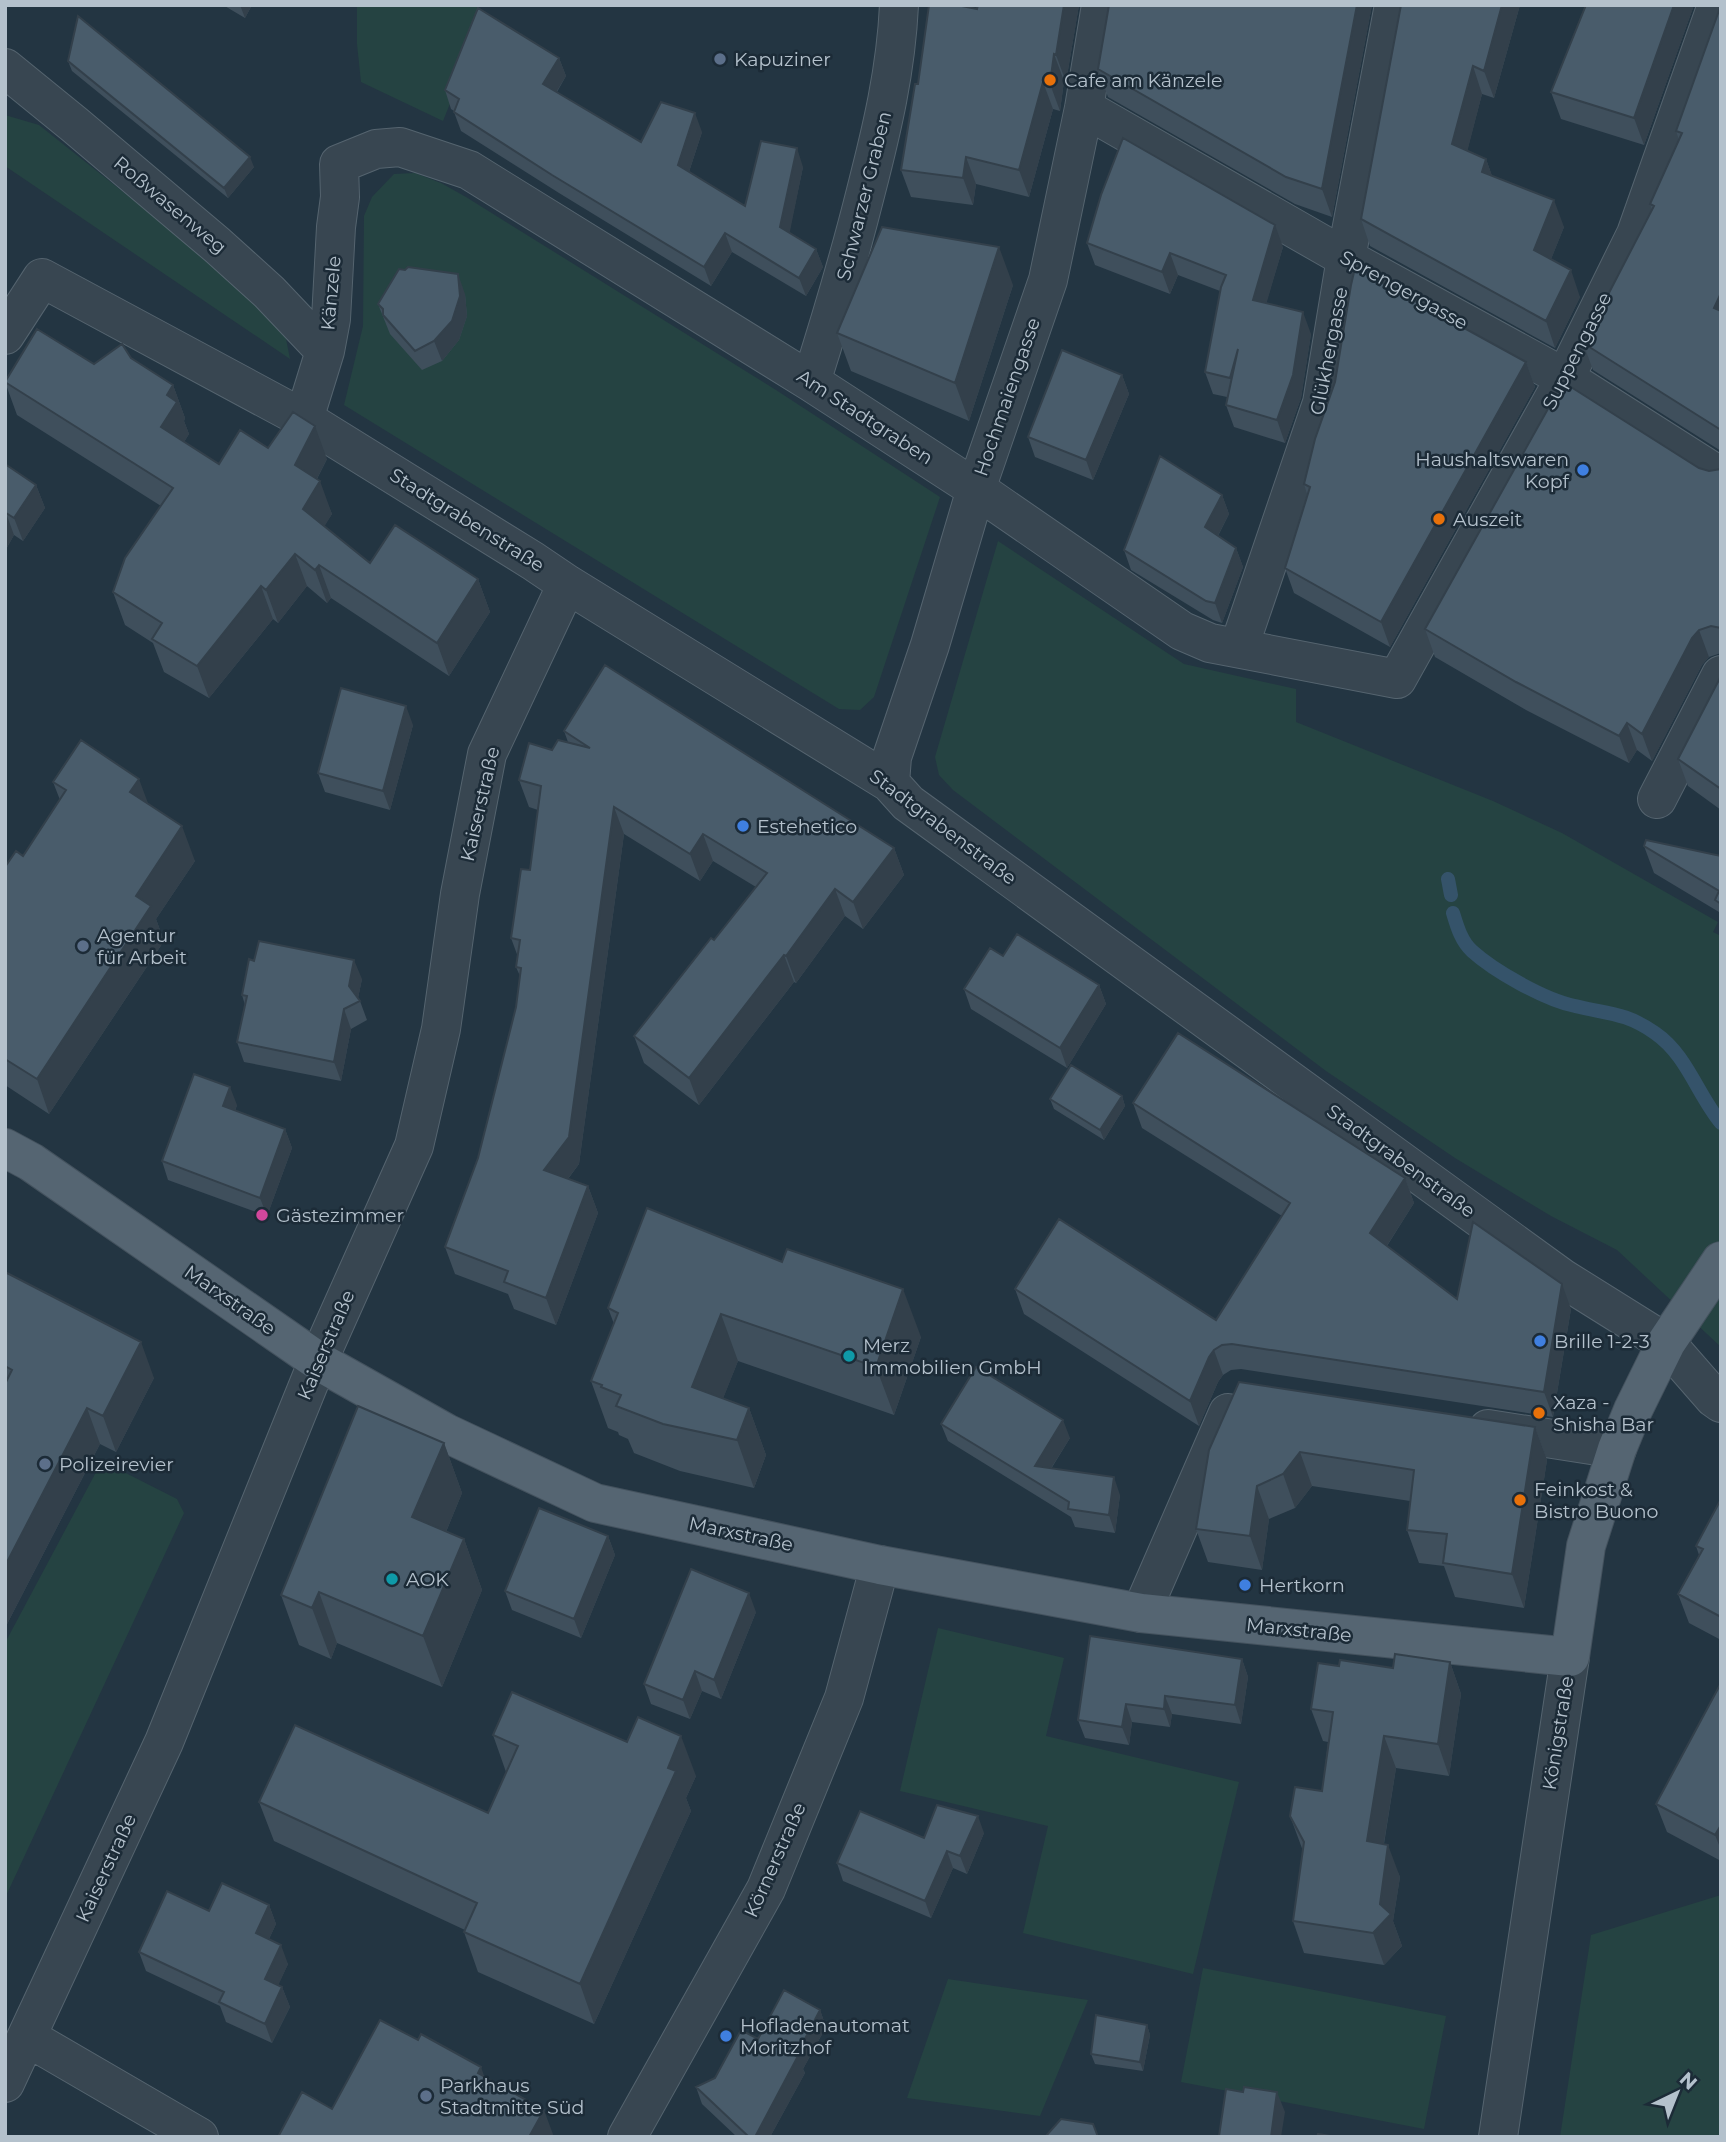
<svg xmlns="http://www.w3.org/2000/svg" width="1726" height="2142" font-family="Montserrat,sans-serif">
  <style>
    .green { fill: #254342 }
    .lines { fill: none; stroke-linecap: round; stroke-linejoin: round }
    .stream { stroke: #35536a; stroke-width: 14 }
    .minor-casing { stroke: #55646f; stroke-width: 40 }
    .major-casing { stroke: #44525e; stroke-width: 40 }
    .minor { stroke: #384651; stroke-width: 38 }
    .major { stroke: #556572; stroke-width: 38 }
    .wall { fill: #3f4f5c }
    .shaded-wall { fill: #33404b }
    .building { fill: #495c6b; stroke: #33404b; stroke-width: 2 }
    .service-dot { fill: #5c6f8a; stroke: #1c2b37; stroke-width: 2.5 }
    .food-dot { fill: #e8710a; stroke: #1c2b37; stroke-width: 2.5 }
    .shop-dot { fill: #3f7fe0; stroke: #1c2b37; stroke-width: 2.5 }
    .hotel-dot { fill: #d1479c; stroke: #1c2b37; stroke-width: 2.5 }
    .culture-dot { fill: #0f9aa8; stroke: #1c2b37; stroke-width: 2.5 }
    .labels { text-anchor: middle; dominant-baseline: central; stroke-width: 5; stroke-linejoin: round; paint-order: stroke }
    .poi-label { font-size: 19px; fill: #b4c1cc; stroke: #1c2b37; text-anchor: start }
    .street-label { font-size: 19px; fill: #b4c1cc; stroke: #1c2b37 }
  </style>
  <rect width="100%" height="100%" fill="#233542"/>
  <path class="green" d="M357 5H476L483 21 443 121 361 82 357 44Z
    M5 115 39 125 259 300 284 329 290 359 5 166Z
    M415 173 441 183 466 197 776 390 940 497 874 697 860 710 839 709 344 405 363 326 364 216 372 197 394 174Z
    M998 541 1184 664 1296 689V722L1493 801 1562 833 1718 922 1713 932 1721 936V1347L1617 1250 1551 1216 1455 1158 1326 1071 953 790 939 775 935 757Z
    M102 1461 177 1499 184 1513 5 1898V1643Z
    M938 1628 1064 1658 1046 1736 1239 1782 1193 1974 1023 1933 1048 1826 900 1791Z
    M1721 1895V2137H1560L1591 1935Z
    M1203 1968 1446 2016 1424 2129 1181 2082Z
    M948 1979 1088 2000 1040 2116 907 2098Z"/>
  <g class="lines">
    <path class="stream" d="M1448 879 1451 895
      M1453 913C1457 926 1461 941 1472 951 1494 971 1545 1000 1575 1006 1607 1014 1625 1012 1655 1033 1687 1055 1697 1094 1721 1123"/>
    <g class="minor-casing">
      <path id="minor" d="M5 68 75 125 217 245 269 292 325 351
        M1084 108 1346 258 1565 378 1721 477
        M5 335 42 278 304 419 533 561 567 584 890 783 908 803 1562 1278 1666 1343 1714 1398 1721 1403
        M811 382C831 319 850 255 866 191 882 129 896 70 899 5
        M304 419 325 351 331 319 336 227 340 197 339 164 376 149 400 147 469 170 811 382 976 489 1182 631 1210 643 1397 679 1565 378 1636 234 1717 5
        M1239 647 1322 403 1346 258 1394 5
        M890 783 892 757 930 645 976 489 1048 280 1084 108 1101 5
        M1657 799 1721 675
        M1488 1429 1617 1449
        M1141 1613 1228 1413
        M27 2037 199 2137
        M5 2083 164 1742 318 1361 414 1146 441 1029 460 894 487 754 567 584
        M627 2137 766 1889 844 1698 880 1565
        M1498 2137 1570 1657"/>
    </g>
    <g class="major-casing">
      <path id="major" d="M5 1148 31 1162 318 1361 446 1433 595 1503 880 1565 1141 1613 1570 1657 1586 1546 1617 1449 1633 1410 1666 1343 1721 1261"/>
    </g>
    <use href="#minor" class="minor"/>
    <use href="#major" class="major"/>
  </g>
  <path class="wall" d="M223 5H252L245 18Z
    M978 5H1079L1066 82 1064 81 1060 111 1053 109 1029 197 976 184 973 205 911 197 901 170 918 84 977 9Z
    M1372 5 1332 217 1295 204 1108 97 1098 69Z
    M1401 5H1520L1494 98 1482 94 1467 151 1486 159 1492 176 1564 227 1551 259 1580 297 1555 348 1370 246 1361 219Z
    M1586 5H1694L1644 145 1561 119 1551 92Z
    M1721 5V451L1593 370 1583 343 1652 210 1650 204 1679 140 1676 131Z
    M559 58 566 76 557 92 641 142 702 132 689 172 745 206 803 167 789 233 816 249 823 267 806 296 732 252 711 286 559 193 461 131 454 112V111L451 109 445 90Z
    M68 61 254 167 228 198 72 71Z
    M1087 243 1283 247 1266 303 1311 334 1301 398 1285 443 1234 427 1226 405 1227 397 1213 394 1205 372 1220 291 1178 275 1170 294 1095 265Z
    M1013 285 969 421 851 371 837 333Z
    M465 294 467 316 459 340 442 361 422 370 390 334 378 304Z
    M131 358 173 385 185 418 184 421 189 434 184 442 219 464 268 448 327 459 317 479 332 514 324 526 370 563 478 579 490 612 449 676 331 598 327 603 307 586 278 623 273 619 209 698 164 672 153 643 125 625 113 592 161 506 17 415 5 382 94 364Z
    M1526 362 1535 387 1390 647 1294 593 1285 568 1307 494 1304 484 1335 382Z
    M1122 375 1129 394 1093 480 1035 457 1028 437Z
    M5 464 36 485 45 508 23 541 14 535 5 551Z
    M1699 468 1709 471 1721 469V653L1709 657 1702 665 1652 761 1637 750 1629 763 1526 710 1435 657 1425 629Z
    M1222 495 1229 514 1218 536 1236 548 1243 567 1222 623 1213 620 1131 570 1124 550Z
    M1721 676V810L1688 786 1678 759Z
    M413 725 390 810 325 792 318 773Z
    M564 731 894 848 904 875 863 929 845 916 796 983 794 982 699 1105 644 1063 634 1036 714 940 756 887 713 861 700 881 624 834 579 1164 568 1179 588 1186 598 1213 556 1325 514 1309 508 1294 455 1274 445 1247 478 1158 516 1007 520 976 516 967 518 957 511 938 530 870 538 810 529 807 519 780 552 750 568 742Z
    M53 782 148 804 195 861 156 919 164 941 49 1114 5 1085V867L23 856 60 800Z
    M1644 846 1721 856V918L1719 912 1654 873Z
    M1003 956 1099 985 1106 1004 1067 1068 971 1009 964 989Z
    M362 979 358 998 360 1001 367 1020 351 1029 341 1081 244 1062 237 1042 245 1005 242 995Z
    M1122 1096 1125 1106 1104 1140 1054 1109 1050 1099Z
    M1133 1103 1405 1178 1414 1203 1387 1246 1457 1299 1571 1309 1553 1417 1241 1369 1231 1370 1223 1375 1218 1382 1199 1426 1024 1314 1015 1289 1216 1320 1282 1216 1142 1128Z
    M237 1105 235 1111 285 1129 292 1148 267 1216 168 1180 162 1161Z
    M647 1208 921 1337 894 1415 738 1361 723 1398 749 1408 766 1455 754 1488 680 1471 634 1453 628 1439 619 1435 618 1432 608 1428 591 1381 614 1324 608 1308Z
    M5 1272 154 1378 116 1452 100 1444 5 1628Z
    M941 1424 1070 1438 1051 1469 1120 1495 1115 1533 1075 1527 1071 1517 948 1441Z
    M1535 1427 1547 1460 1524 1608 1455 1597 1444 1566 1419 1563 1407 1530 1410 1501 1312 1486 1295 1508 1269 1519 1262 1570 1208 1562 1196 1529 1209 1450Z
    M444 1443 462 1493 446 1532 464 1539 482 1590 442 1687 337 1643 331 1659 299 1645 281 1595Z
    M1721 1499V1640L1689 1623 1678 1594 1699 1555 1696 1546Z
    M608 1536 615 1555 581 1638 512 1610 505 1591Z
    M756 1612 721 1699 702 1691 690 1719 651 1704 644 1684Z
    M1242 1659 1248 1677 1241 1724 1172 1714 1170 1727 1132 1722 1129 1745 1085 1738 1078 1720Z
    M1450 1662 1461 1694 1449 1776 1396 1768 1384 1844 1400 1877 1393 1921 1402 1946 1384 1965 1304 1953 1293 1921 1303 1851 1290 1816 1322 1791 1328 1742 1323 1741 1311 1709 1393 1668Z
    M1721 1683V1861L1667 1832 1656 1804Z
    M493 1735 696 1776 686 1798 691 1811 594 2024 478 1972 464 1932 465 1930 274 1841 259 1802 488 1813 506 1772Z
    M984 1833 967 1874 953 1868 931 1918 843 1881 837 1863 924 1838Z
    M269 1905 276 1924 269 1939 288 1964 278 1985 282 1987 290 2007 272 2043 226 2022 220 2006 146 1971 139 1952 209 1911Z
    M820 2010 826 2027 803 2069 805 2073 770 2137H737L702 2104 696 2087 715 2078 758 2039Z
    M1147 2025 1150 2035 1143 2071 1095 2064 1091 2054Z"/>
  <path class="shaded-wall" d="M240 5H252L245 18Z
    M1064 5H1079L1066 82 1056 55Z
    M1357 5H1372L1332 217 1322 189Z
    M1502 5H1520L1494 98 1484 71Z
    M1674 5H1694L1644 145 1634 118Z
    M1054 54 1064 81 1060 111 1050 84Z
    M559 58 566 76 550 102 543 84Z
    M1473 66 1482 94 1462 172 1452 144Z
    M1043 82 1053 109 1029 197 1019 170Z
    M695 113 702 132 685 184 678 165Z
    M797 148 803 167 787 246 780 227Z
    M250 157 254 167 228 198 224 188Z
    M966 157 976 184 973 205 963 178Z
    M1486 159 1496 187 1482 172Z
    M1554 200 1564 227 1544 277 1534 250Z
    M1275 225 1283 247 1261 322 1253 300Z
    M725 233 732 252 711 286 704 267Z
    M999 247 1013 285 969 421 955 383Z
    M816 249 823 267 806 296 799 278Z
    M1170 253 1178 275 1170 294 1162 272Z
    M1571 270 1580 297 1555 348 1546 321Z
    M458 274 465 294 467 316 459 340 442 361 434 341Z
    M1721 293V325L1714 308Z
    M1303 312 1311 334 1301 398 1285 443 1277 420Z
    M1526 362 1535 387 1390 647 1381 622Z
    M1122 375 1129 394 1093 480 1086 460Z
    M173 385 185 418 184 421 189 434 173 460 161 427 167 395Z
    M315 426 327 459 307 498 295 465Z
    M320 481 332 514 315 542 303 509Z
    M36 485 45 508 23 541 14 518Z
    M1222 495 1229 514 1212 547 1205 527Z
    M6 513 14 535 5 551V514Z
    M1236 548 1243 567 1222 623 1215 603Z
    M295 554 307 586 278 623 266 590Z
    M319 565 331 598 327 603 315 570Z
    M478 579 490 612 449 676 437 643Z
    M261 586 273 619 209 698 197 666Z
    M1699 630 1709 657 1702 665 1652 761 1642 734 1692 638Z
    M406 706 413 725 390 810 383 791Z
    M1627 723 1637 750 1629 763 1619 736Z
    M139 779 152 814 130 792Z
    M614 807 624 834 579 1164 554 1197 544 1170Z
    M182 826 195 861 156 919 164 941 49 1114 37 1079 136 896Z
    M703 834 713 861 700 881 690 854Z
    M894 848 904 875 863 929 853 902Z
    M835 889 845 916 796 983 786 956Z
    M784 955 794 982 699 1105 689 1078Z
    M354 960 362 979 357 1003 349 986Z
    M1099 985 1106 1004 1067 1068 1060 1048Z
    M344 1009 351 1029 341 1081 334 1062Z
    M230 1087 237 1105 230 1125 223 1106Z
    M1122 1096 1125 1106 1104 1140 1100 1130Z
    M285 1129 292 1148 267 1216 260 1198Z
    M1405 1178 1414 1203 1379 1258 1370 1233Z
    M588 1186 598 1213 556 1325 546 1298Z
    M1562 1284 1571 1309 1553 1417 1544 1392Z
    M903 1289 921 1337 894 1415 876 1367Z
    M721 1314 738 1361 709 1434 692 1387Z
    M141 1342 154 1378 116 1452 103 1416Z
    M1214 1350 1223 1375 1218 1382 1199 1426 1190 1401 1209 1357Z
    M87 1408 100 1444 5 1628V1566Z
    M749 1408 766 1455 754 1488 737 1440Z
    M1063 1420 1070 1438 1041 1484 1035 1466Z
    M1535 1427 1547 1460 1524 1608 1512 1574Z
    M444 1443 462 1493 431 1568 412 1517Z
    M1300 1452 1312 1486 1295 1508 1283 1474Z
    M1114 1477 1120 1495 1115 1533 1109 1515Z
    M1257 1486 1269 1519 1262 1570 1250 1536Z
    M608 1536 615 1555 581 1638 574 1619Z
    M464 1539 482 1590 442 1687 423 1636Z
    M319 1592 337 1643 331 1659 312 1608Z
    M749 1593 756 1612 721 1699 714 1680Z
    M1242 1659 1248 1677 1241 1724 1235 1705Z
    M1450 1662 1461 1694 1449 1776 1438 1744Z
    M695 1671 702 1691 690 1719 683 1700Z
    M1165 1696 1172 1714 1170 1727 1164 1709Z
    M1126 1704 1132 1722 1129 1745 1122 1727Z
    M681 1736 696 1776 686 1798 691 1811 594 2024 580 1984Z
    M1384 1736 1396 1768 1379 1873 1367 1841Z
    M978 1816 984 1833 967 1874 960 1856Z
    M1721 1825V1850L1715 1835Z
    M1388 1845 1400 1877 1393 1921 1402 1946 1384 1965 1373 1933 1380 1904Z
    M947 1851 953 1868 931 1918 925 1901Z
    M269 1905 276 1924 263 1952 256 1933Z
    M281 1945 288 1964 272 1999 265 1979Z
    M282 1987 290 2007 272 2043 265 2024Z
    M820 2010 826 2027 803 2069 805 2073 770 2137H755L796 2056Z
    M1147 2025 1150 2035 1143 2071 1140 2062Z
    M481 2067 494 2104 478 2073Z
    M1277 2092 1285 2112 1281 2137H1271Z
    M544 2110 554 2137H529Z"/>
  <path class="building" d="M929 5H957L977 9 978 5H1064L1056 55 1054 54 1050 84 1043 82 1019 170 966 157 963 178 901 170 915 84H918Z
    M1109 5H1357L1322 189 1286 177 1098 69Z
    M1401 5H1502L1484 71 1473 66 1452 144 1486 159 1482 172 1554 200 1534 250 1571 270 1546 321 1361 219Z
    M1586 5H1674L1634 118 1551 92Z
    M1721 5V293L1714 308 1721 311V430L1583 343 1654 206 1650 204 1682 133 1676 131Z
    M478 8 559 58 543 84 641 142 661 102 695 113 678 165 745 206 761 141 797 148 780 227 816 249 799 278 725 233 704 267 552 175 454 112 459 99 445 90Z
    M78 16 250 157 224 188 68 61Z
    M1123 138 1275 225 1253 300 1303 312 1293 375 1277 420 1226 405 1238 349 1230 378 1205 372 1221 287 1226 275 1170 253 1162 272 1087 243 1101 195Z
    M882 227 999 247 955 383 837 333Z
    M408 267 458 274 460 296 452 321 434 341 415 351 383 315V309L378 304 399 269 405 270Z
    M1355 268 1526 362 1381 622 1285 568 1310 487 1304 484 1315 439 1335 382 1351 285Z
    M37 329 94 364 122 344 131 358 173 385 167 395 177 402 161 427 219 464 240 430 268 448 293 412 315 426 295 465 320 481 303 509 370 563 395 525 478 579 437 643 319 565 315 570 295 554 266 590 261 586 197 666 152 639 162 623 113 592 125 558 173 488 5 382Z
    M1062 350 1122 375 1086 460 1028 437Z
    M1563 382 1699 468 1709 471 1721 469V628L1711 626 1699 630 1692 638 1642 734 1627 723 1619 736 1516 682 1425 629Z
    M1160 456 1222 495 1205 527 1236 548 1215 603 1206 601 1124 550Z
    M5 464 36 485 14 518 6 513 5 514Z
    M605 665 894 848 853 902 835 889 786 956 784 955 689 1078 634 1036 711 938 714 940 767 873 703 834 690 854 614 807 569 1137 544 1170 588 1186 546 1298 504 1282 508 1271 445 1247 478 1158 516 1007 521 968 516 967 520 940 511 938 521 869 530 870 541 786 519 780 529 743 552 750 558 740 590 748 564 731Z
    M1721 676V789L1678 759Z
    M341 688 406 706 383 791 318 773Z
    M81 740 139 779 130 792 182 826 136 896 151 906 37 1079 5 1059V867L16 851 23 856 66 790 53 782Z
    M1646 840 1721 856V904L1715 900 1719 891 1644 846Z
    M1017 934 1099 985 1060 1048 964 989 990 948 1003 956Z
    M259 941 354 960 349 986 360 1001 344 1009 334 1062 237 1042 247 996 242 995 249 959 254 961Z
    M1178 1033 1405 1178 1370 1233 1457 1299 1473 1222 1562 1284 1544 1392 1232 1344 1222 1345 1214 1350 1209 1357 1190 1401 1015 1289 1059 1219 1216 1320 1290 1203 1133 1103Z
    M1071 1065 1122 1096 1100 1130 1050 1099Z
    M194 1074 230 1087 223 1106 285 1129 260 1198 162 1161Z
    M647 1208 782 1262 787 1249 903 1289 876 1367 721 1314 692 1387 749 1408 737 1440 663 1424 616 1406 621 1395 601 1387 602 1385 591 1381 618 1313 608 1308Z
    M5 1272 141 1342 103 1416 87 1408 5 1566V1384L12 1370 5 1366Z
    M976 1367 1063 1420 1035 1466 1114 1477 1109 1515 1068 1509 1069 1502 941 1424Z
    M1239 1382 1535 1427 1512 1574 1443 1563 1447 1534 1407 1530 1414 1470 1300 1452 1283 1474 1257 1486 1250 1536 1196 1529 1209 1450Z
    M358 1406 444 1443 412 1517 464 1539 423 1636 319 1592 312 1608 281 1595Z
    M1721 1499V1617L1678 1594 1703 1549 1696 1546Z
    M539 1508 608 1536 574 1619 505 1591Z
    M691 1569 749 1593 714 1680 695 1671 683 1700 644 1684Z
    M1090 1636 1242 1659 1235 1705 1165 1696 1164 1709 1126 1704 1122 1727 1078 1720Z
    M1395 1654 1450 1662 1438 1744 1384 1736 1367 1841 1388 1845 1380 1904 1391 1914 1373 1933 1293 1921 1304 1842 1290 1816 1295 1787 1322 1791 1333 1712 1311 1709 1318 1663 1339 1666 1340 1660 1393 1668Z
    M1721 1683V1825L1715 1835 1656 1804Z
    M512 1692 627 1742 638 1717 681 1736 668 1768 676 1771 580 1984 464 1932 477 1903 259 1802 295 1725 488 1813 518 1746 493 1735Z
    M937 1805 978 1816 960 1856 947 1851 925 1901 837 1863 860 1811 924 1838Z
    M222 1883 269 1905 256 1933 281 1945 265 1979 282 1987 265 2024 219 2002 224 1992 139 1952 167 1891 209 1911Z
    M784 1990 820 2010 796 2056H798L755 2137H749L696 2087 715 2078 741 2030 758 2039Z
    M1096 2015 1147 2025 1140 2062 1091 2054Z
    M380 2020 418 2040 421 2034 481 2067 478 2073 544 2110 529 2137H278L302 2092 332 2109Z
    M1244 2087 1277 2092 1271 2137 1219 2136 1226 2089 1243 2092Z
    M1061 2119 1093 2124 1098 2137H1045Z
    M1318 2134 1337 2137H1317Z"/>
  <g class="service-dot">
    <circle cx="720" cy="59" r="7"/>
    <circle cx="83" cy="946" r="7"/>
    <circle cx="45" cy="1464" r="7"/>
    <circle cx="426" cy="2096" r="7"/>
  </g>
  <g class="food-dot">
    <circle cx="1050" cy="80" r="7"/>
    <circle cx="1439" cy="519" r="7"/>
    <circle cx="1539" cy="1413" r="7"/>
    <circle cx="1520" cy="1500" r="7"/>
  </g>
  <g class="shop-dot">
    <circle cx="1583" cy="470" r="7"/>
    <circle cx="743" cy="826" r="7"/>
    <circle cx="1540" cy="1341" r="7"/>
    <circle cx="1245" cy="1585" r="7"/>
    <circle cx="726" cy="2036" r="7"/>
  </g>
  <circle class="hotel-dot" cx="262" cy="1215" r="7"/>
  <g class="culture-dot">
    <circle cx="849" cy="1356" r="7"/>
    <circle cx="392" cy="1579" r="7"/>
  </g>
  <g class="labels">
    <g class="poi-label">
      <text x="734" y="59">Kapuziner</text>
      <text x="1064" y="80">Cafe am Känzele</text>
      <text x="1569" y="459" text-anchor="end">Haushaltswaren<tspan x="1569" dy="22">Kopf</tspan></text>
      <text x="1453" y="519">Auszeit</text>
      <text x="757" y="826">Estehetico</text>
      <text x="97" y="935">Agentur<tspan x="97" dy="22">für Arbeit</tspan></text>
      <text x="276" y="1215">Gästezimmer</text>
      <text x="1554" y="1341">Brille 1-2-3</text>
      <text x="863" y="1345">Merz<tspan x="863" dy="22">Immobilien GmbH</tspan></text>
      <text x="1553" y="1402">Xaza -<tspan x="1553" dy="22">Shisha Bar</tspan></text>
      <text x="59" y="1464">Polizeirevier</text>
      <text x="1534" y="1489">Feinkost &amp;<tspan x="1534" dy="22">Bistro Buono</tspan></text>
      <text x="406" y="1579">AOK</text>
      <text x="1259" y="1585">Hertkorn</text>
      <text x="740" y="2025">Hofladenautomat<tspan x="740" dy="22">Moritzhof</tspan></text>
      <text x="440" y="2085">Parkhaus<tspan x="440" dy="22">Stadtmitte Süd</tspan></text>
    </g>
    <g class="street-label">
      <text transform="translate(864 196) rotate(-76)">Schwarzer Graben</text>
      <text transform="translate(170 205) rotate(40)">Roßwasenweg</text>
      <text transform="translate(1404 290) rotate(29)">Sprengergasse</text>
      <text transform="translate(331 293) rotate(-85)">Känzele</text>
      <text transform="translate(1329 351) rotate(-79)">Glükhergasse</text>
      <text transform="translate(1577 351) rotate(-63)">Suppengasse</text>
      <text transform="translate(1007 397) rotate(-71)">Hochmaiengasse</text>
      <text transform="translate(865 417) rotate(33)">Am Stadtgraben</text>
      <text transform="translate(467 520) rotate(32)">Stadtgrabenstraße</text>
      <text transform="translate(480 804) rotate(-77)">Kaiserstraße</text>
      <text transform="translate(943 827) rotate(37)">Stadtgrabenstraße</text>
      <text transform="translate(1401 1161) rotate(36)">Stadtgrabenstraße</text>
      <text transform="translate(230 1300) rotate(35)">Marxstraße</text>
      <text transform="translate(326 1345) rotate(-67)">Kaiserstraße</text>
      <text transform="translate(741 1534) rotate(12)">Marxstraße</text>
      <text transform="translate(1299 1630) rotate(6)">Marxstraße</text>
      <text transform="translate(1558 1733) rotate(-81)">Königstraße</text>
      <text transform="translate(775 1860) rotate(-66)">Körnerstraße</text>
      <text transform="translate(106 1868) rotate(-65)">Kaiserstraße</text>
    </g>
  </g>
  <rect width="1726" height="2142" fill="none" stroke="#b4c1cc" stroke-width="14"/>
  <g transform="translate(1677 2093) rotate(43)" stroke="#1c2b37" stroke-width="5" paint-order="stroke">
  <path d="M0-5L12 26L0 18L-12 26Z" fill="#b4c1cc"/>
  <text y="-10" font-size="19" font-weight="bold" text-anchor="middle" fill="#b4c1cc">N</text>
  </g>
</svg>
